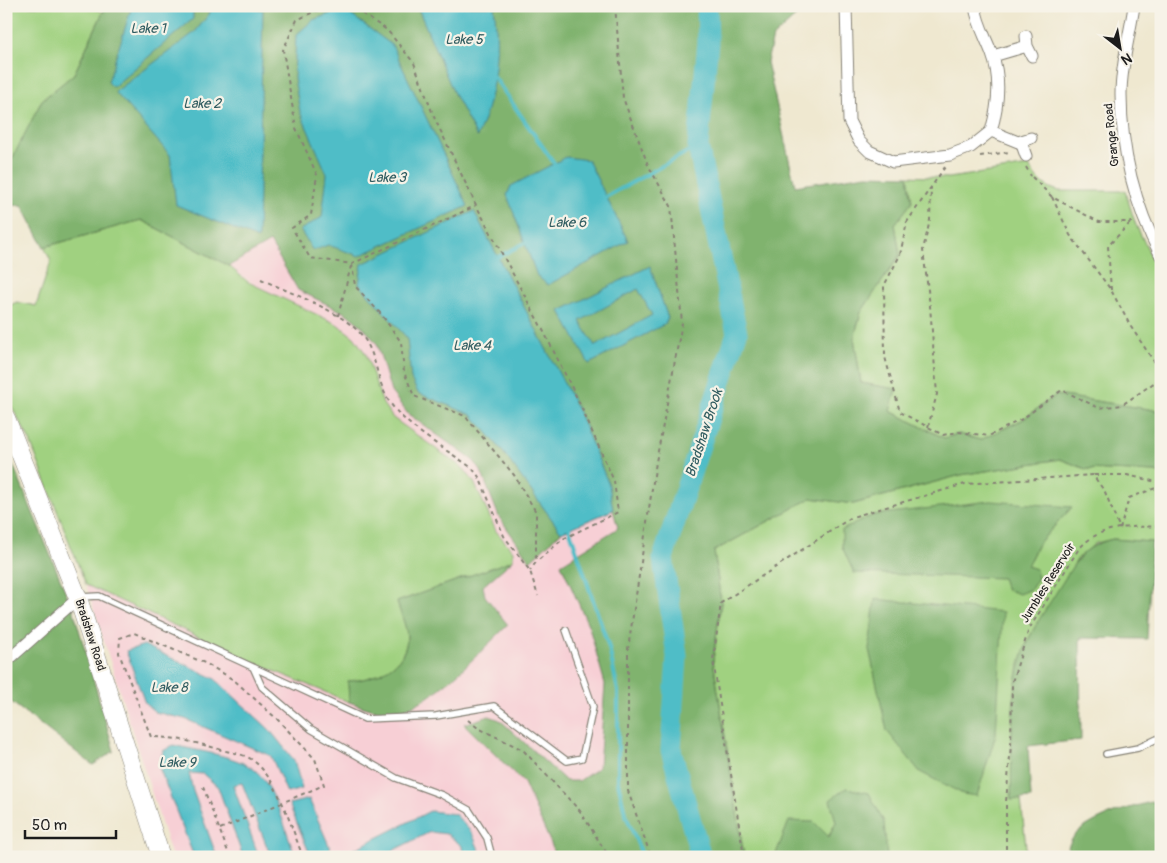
<svg xmlns="http://www.w3.org/2000/svg" width="1167" height="863" font-family="Pangolin,sans-serif">
  <style>
    .built { fill: #f7cfd5 }
    .green { fill: #a0d180; stroke: #5e764e; fill-rule: evenodd }
    .forest { fill: #80b36e; stroke: #4e6845 }
    .water { fill: #4fbdc7; stroke: #366c72; fill-rule: evenodd }
    .lines { fill: none; stroke-linecap: round; stroke-linejoin: round }
    .stream { stroke: #4fbdc7; stroke-width: 4 }
    .river { stroke: #4fbdc7; stroke-width: 21 }
    .service-casing { stroke: #868276; stroke-width: 8 }
    .minor-casing { stroke: #868276; stroke-width: 13 }
    .primary-casing { stroke: #868276; stroke-width: 19 }
    .path { stroke: #868276; stroke-width: 2; stroke-dasharray: 4 4; stroke-linecap: butt }
    .service { stroke: #fff; stroke-width: 5.5 }
    .minor { stroke: #fff; stroke-width: 11 }
    .primary { stroke: #fff; stroke-width: 18 }
    .labels { text-anchor: middle; dominant-baseline: central; stroke-width: 4.5; stroke-linejoin: round; paint-order: stroke }
    .street-label { font-size: 12px; fill: #1c1c1c; stroke: #f7f3e8 }
    .water-label { font-size: 14px; font-style: italic; fill: #305c60; stroke: #f7f3e8 }
  </style>
  <rect width="100%" height="100%" fill="#f7f3e8"/>
  <filter id="ink" filterUnits="userSpaceOnUse"><feTurbulence type="fractalNoise" baseFrequency=".02" numOctaves="2"/><feDisplacementMap in="SourceGraphic" scale="10" xChannelSelector="R" yChannelSelector="G"/><feConvolveMatrix kernelMatrix="1 2 1 2 8 2 1 2 1" color-interpolation-filters="sRGB"/></filter>
  <filter id="wash" filterUnits="userSpaceOnUse"><feTurbulence type="fractalNoise" baseFrequency=".0096" numOctaves="4" result="noise"/><feDisplacementMap in="SourceGraphic" scale="20" xChannelSelector="R" yChannelSelector="G"/><feGaussianBlur stdDeviation="1.12" result="paint"/><feColorMatrix in="noise" values="0 0 0 0 0 0 0 0 0 0 0 0 0 0 0 0 0 1.4 0 .05"/><feComposite in="paint" operator="in"/></filter>
  <g filter="url(#wash)">
    <rect width="100%" height="100%" fill="#efe8d0"/>
    <path class="built" d="M360 6H521L661 228 593 857H172L85 581 378 712 398 711 433 695 508 625 485 596 483 585 513 560V551L496 531 474 482 464 469 393 418 383 404 375 374 229 266Z"/>
    <path class="green" d="M6 6H90L103 12 74 74 42 100 12 160 6 159Z
      M1029 166C1035 179 1045 187 1059 191H1125L1136 225 1161 276V411L1056 395 1022 420 980 440 959 434 944 438 890 411 896 389 861 383 854 338 861 312 900 255 895 224 912 202 908 176 949 178Z
      M141 220 229 266 248 282 337 324 354 337 366 354 383 404 393 418 464 469 474 482 496 531 513 551V560L397 602C400 613 407 625 407 636 408 666 373 680 348 681L349 702 262 666 86 585 30 441 6 396V307L17 302 36 306 51 261 44 247Z
      M1060 459 1086 469 1156 472 1161 475V543L1113 539 1096 543 1078 558 1028 640 1019 666 1015 693 1011 799 1021 800 1027 857H887L836 822 828 837 775 855 777 857H744L713 660 721 603 714 551 811 498 854 504 961 475ZM1072 507 1038 544 1027 566 1036 569 1006 589 1003 577Z"/>
    <path class="forest" d="M106 6H799L801 12 773 37 767 62 795 186 866 175 908 176 912 202 895 224 900 255 861 312 854 338 861 383 896 389 890 411 944 438 959 434 980 440 1022 420 1056 395 1161 411V475L1156 472 1086 469 1060 459 961 475 853 504 811 498 714 551 721 603 713 660 744 857H554L552 846 524 783 464 724 489 716 500 720 566 781H579L599 767 605 684 589 627 561 564 618 528 613 510 561 532 530 561 499 517 481 471 474 461 408 414 391 392 377 344 364 328 347 314 298 290 270 242 229 266 141 220 44 247 22 205 6 206V159H12L42 100 74 74Z
      M6 448 74 612 114 751 93 765 6 698Z
      M990 501 1072 507 1038 544 1027 566 1036 569 1038 578 1031 589 1019 594 1006 589 1002 578 854 573 842 547V530L873 515Z
      M1113 539 1152 542 1147 639 1080 638 1081 740 1028 746 1031 798 1011 800C1013 750 1007 687 1028 641 1036 622 1049 605 1059 588 1075 563 1082 546 1113 539Z
      M513 560 483 586 485 596 508 625C481 650 433 705 397 711 380 714 364 707 349 702L348 681C373 680 408 666 407 636 406 625 400 613 397 602Z
      M875 599 1003 612 996 734 977 796 963 794 920 772 887 731 869 649Z
      M846 788 869 793 884 822 887 857 775 856 789 821 814 822 829 837 836 822 830 800Z
      M1161 799V857H1064C1067 850 1071 838 1077 833 1099 814 1134 807 1161 799Z"/>
    <path class="water" d="M132 6H193V19L113 87 108 82Z
      M209 6H250L263 10 258 239 176 205 170 155 115 92 195 32 210 13Z
      M417 6H494C500 50 495 97 477 137L455 96Z
      M343 9 392 45 468 206 359 256 328 245 313 251 300 230 322 217 327 174 300 112 294 78 296 35 313 20Z
      M566 157 588 160 628 241 548 285 537 276 507 195 511 186Z
      M474 211 578 410 609 485 613 510 561 532 500 448 472 415 418 393 411 379 407 338 359 284 362 264Z
      M650 266 668 318 665 324 589 364 560 311ZM638 289 652 315 595 346 580 321Z
      M144 645 214 678 269 729 294 760 302 789 287 793 271 756 185 719 155 712 145 703 126 651Z
      M173 745C196 751 245 756 260 775 277 794 286 833 296 857H271L242 783 233 785 259 857H243L218 787 203 774 189 773 193 791 217 857H194L159 767 163 751Z
      M309 799 334 857H311L289 804Z
      M430 811 455 814 472 833 482 857H463L462 846 447 834 430 832 380 857H339Z"/>
    <g class="lines">
      <path class="stream" d="M494 77 554 163
        M606 197 698 146
        M498 257 525 243
        M569 528 609 648 618 691V782L625 813 643 857"/>
      <path class="river" d="M701 857 671 750 677 656 663 558 737 333 698 146 708 42 707 6"/>
    </g>
  </g>
  <g filter="url(#ink)">
    <g class="lines">
      <g class="service-casing">
        <path id="service" d="M80 597 99 596 365 719 436 716 494 706 567 761 582 758 593 707 566 630
          M253 667 262 687 311 729 396 778 442 795 469 810 487 838 492 857
          M1106 754 1138 748 1161 737"/>
      </g>
      <g class="minor-casing">
        <path id="minor" d="M846 6 849 121 859 141 869 151 893 162 950 155 971 147 991 131C998 107 1001 78 992 54 986 38 977 23 975 6
          M1134 6C1130 34 1121 65 1121 94 1121 150 1135 206 1161 256
          M1026 36 1027 46 1032 56
          M993 56 1027 46
          M991 131 1018 142 1031 138
          M1021 142 1026 156
          M6 662 78 598"/>
      </g>
      <g class="primary-casing">
        <path id="primary" d="M6 418 78 598 161 857"/>
      </g>
      <path class="path" d="M326 6 297 20 283 50 296 128 317 175 311 215 292 228 310 258 352 264 475 206
        M340 6 355 9 387 30 414 63 434 117 476 205 544 332 578 400 614 481 618 512 563 539 536 562
        M615 6 623 98 648 165 671 206 682 323 656 462 628 649V791L651 857
        M980 156 1010 152
        M945 167 907 222 900 255 884 286 885 357 900 412 943 435 959 432 989 436 1022 419 1062 390 1099 408 1122 405 1161 378
        M1026 167 1031 176
        M1032 177 1052 197 1099 222H1132
        M1052 197 1070 235 1111 290 1131 327 1161 372
        M352 264 355 286 381 314 401 342 404 372 414 396 465 416 514 475 536 512V562L530 571
        M261 279C290 293 333 308 356 329 376 347 375 375 387 398 403 426 446 449 472 468L479 477 504 536 530 571 538 596
        M1111 290 1108 246 1131 222
        M338 316 351 266
        M928 427 937 394 930 306 923 250 930 220 931 188
        M1094 475H1127L1161 483
        M1120 529 1129 498 1161 486
        M468 720 478 728 523 750 580 811 609 857
        M203 787 230 857
        M220 829 324 785 315 759 278 720 234 680 207 664 134 633 120 638 119 653 151 737C174 737 193 742 215 748 226 752 242 753 251 759 278 777 291 827 303 857
        M744 857 713 660 721 603 852 517 965 484 1093 475 1105 492 1120 529
        M1006 857V802L1011 745 1012 682 1029 629 1078 550C1101 523 1128 528 1161 526"/>
      <use href="#service" class="service"/>
      <use href="#minor" class="minor"/>
      <use href="#primary" class="primary"/>
    </g>
  </g>
  <g class="labels">
    <g class="street-label">
      <text transform="translate(1112 135) rotate(-96)">Grange Road</text>
      <text transform="translate(1048 583) rotate(-58)">Jumbles Reservoir</text>
      <text transform="translate(90 635) rotate(72)">Bradshaw Road</text>
    </g>
    <g class="water-label">
      <text x="148" y="28">Lake 1</text>
      <text x="464" y="39">Lake 5</text>
      <text x="202" y="103">Lake 2</text>
      <text x="387" y="177">Lake 3</text>
      <text x="567" y="222">Lake 6</text>
      <text x="472" y="345">Lake 4</text>
      <text transform="translate(704 433) rotate(-72)">Bradshaw Brook</text>
      <text x="169" y="687">Lake 8</text>
      <text x="177" y="762">Lake 9</text>
    </g>
  </g>
  <rect width="1167" height="863" fill="none" stroke="#f7f3e8" stroke-width="25"/>
  <g transform="translate(1120 48) rotate(149)" stroke="#f7f3e8" stroke-width="4" paint-order="stroke">
  <path d="M0-4L9 19L0 12L-9 19Z" fill="#1c1c1c"/>
  <text y="-8" font-size="14" font-weight="bold" text-anchor="middle" fill="#1c1c1c">N</text>
  </g>
  <path d="M25 830v8h91v-8" fill="none" stroke="#1c1c1c" stroke-width="2.5"/>
  <text x="32" y="830" font-size="15" fill="#1c1c1c" stroke="#f7f3e8" stroke-width="4" paint-order="stroke">50 m</text>
</svg>
